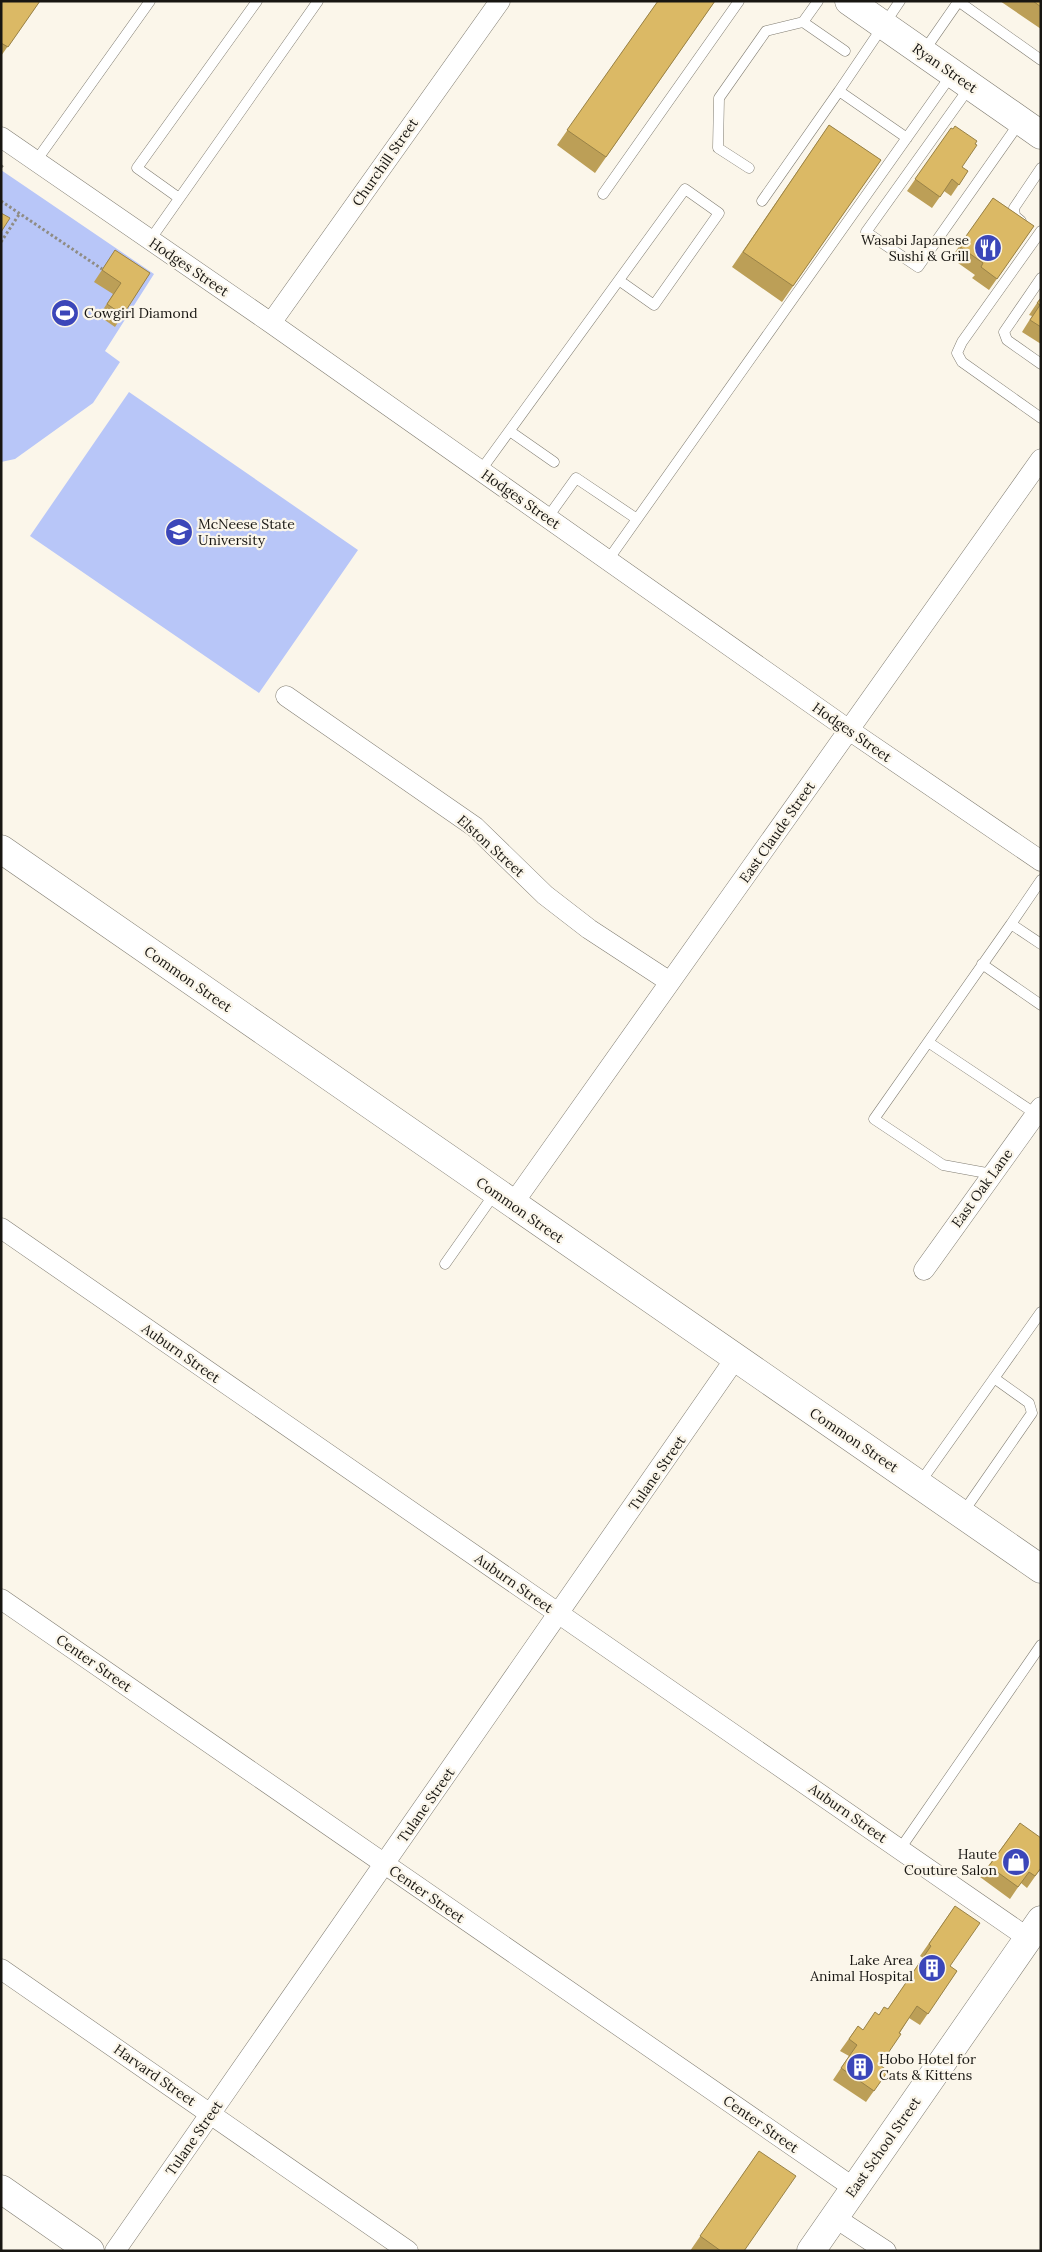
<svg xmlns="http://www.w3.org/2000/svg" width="1042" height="2252" font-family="Lora,serif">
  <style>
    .green { fill: #b8c6f8 }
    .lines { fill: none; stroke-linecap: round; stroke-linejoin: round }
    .lane-casing { stroke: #817d72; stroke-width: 11 }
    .street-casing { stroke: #817d72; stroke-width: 21 }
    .secondary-casing { stroke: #817d72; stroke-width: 29 }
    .path { stroke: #8f8c84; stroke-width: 3; stroke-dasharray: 2.5 2.5; stroke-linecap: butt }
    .lane { stroke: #fff; stroke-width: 10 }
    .street { stroke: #fff; stroke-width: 20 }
    .secondary { stroke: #fff; stroke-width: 28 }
    .wall { fill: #bc9f57 }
    .building { fill: #dbb965; stroke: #998247 }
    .labels { text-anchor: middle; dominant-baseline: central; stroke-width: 4.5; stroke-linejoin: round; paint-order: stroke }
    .street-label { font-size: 14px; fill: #181612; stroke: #fbf6ea }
    .poi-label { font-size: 14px; fill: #181612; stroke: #fbf6ea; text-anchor: end }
  </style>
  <rect width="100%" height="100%" fill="#fbf6ea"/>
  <path class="green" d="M1 170 154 274 105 351 120 362 93 403 15 459 1 462Z
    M129 392 358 550 259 693 30 536Z"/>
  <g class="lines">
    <g class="lane-casing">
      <path id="lane" d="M900 1 839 91 907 138
        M958 1 1041 60
        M803 22 845 51
        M924 51 958 2
        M969 88 866 232 918 267 1020 122
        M36 161 150 1
        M749 168 718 148 719 98 766 31 803 22 818 1
        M603 194 739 1
        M179 198 137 168 257 1
        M762 201 839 91
        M1021 221 1015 216 1014 208 1041 168
        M1041 231 962 342 957 353 962 362 1041 418
        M150 240 318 1
        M1041 278 1004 332 1007 340 1041 364
        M511 432 554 462
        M481 470 685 189 719 213 654 305 620 281
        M548 517 576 478 637 519
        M608 560 952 74
        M1011 924 1041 880
        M982 964 1041 1005
        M928 1042 1036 1114
        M992 1174 943 1165 874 1119 1011 924 1041 944
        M445 1264 495 1193
        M919 1484 1041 1312
        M962 1514 1032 1413 1029 1403 994 1378
        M900 1849 1041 1645"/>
    </g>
    <g class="street-casing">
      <path id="street" d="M1 137 271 323 849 730 1041 861
        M271 323 500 1
        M286 696 475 827 545 895 589 929 670 982
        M512 1205 1041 459
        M1 1228 1028 1938
        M924 1270 1041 1107
        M1 1599 854 2188
        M1 1969 408 2251
        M834 2217 886 2251
        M115 2251 735 1359"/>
    </g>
    <g class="secondary-casing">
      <path id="secondary" d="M849 1 1041 135
        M1 849 1041 1569
        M1 2189 90 2251
        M811 2251 1041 1920"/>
    </g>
    <path class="path" d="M1 167 3 165
      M1 201 102 269
      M1 242 20 213"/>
    <use href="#lane" class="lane"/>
    <use href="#street" class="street"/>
    <use href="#secondary" class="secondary"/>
  </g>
  <path class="wall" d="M1 1H40L1 56Z
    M658 1H715L595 173 557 145Z
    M1000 1H1041V29Z
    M829 125 881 160 782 302 732 267Z
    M951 128 962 167 968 171 951 196 944 191 932 208 907 191Z
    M993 198 1034 226 989 290 972 278 975 275 951 258Z
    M115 250 150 273 115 327 99 316 113 294 94 282Z
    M1041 297V344L1022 332 1032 316 1029 315Z
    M1020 1823 1041 1868 1027 1888 1021 1883 1010 1899 980 1877Z
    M955 1906 950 1966 957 1971 920 2025 909 2018 880 2065 888 2071 866 2102 833 2080 849 2056 840 2051 858 2026 863 2030 879 2015 888 2009 923 1958 920 1956Z
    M759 2151 744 2251H690Z"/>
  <path class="building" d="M1 1H40L8 47 1 43Z
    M658 1H715L606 157 567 130Z
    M1033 1H1041V7Z
    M829 125 881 160 793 286 743 252Z
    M955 126 977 141 975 144 977 145 962 167 968 171 959 185 952 179 940 197 915 179 951 128 953 129Z
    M993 198 1034 226 997 279 981 267 983 263 959 246Z
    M1 213 10 218 1 232Z
    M115 250 150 273 123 315 107 304 121 283 102 270Z
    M1041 298V327L1030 320 1040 305 1037 303Z
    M1020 1823 1041 1838V1868L1035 1876 1029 1872 1018 1887 989 1866Z
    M955 1906 980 1923 950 1966 957 1971 928 2014 917 2006 899 2033 901 2034 880 2065 888 2071 874 2091 841 2068 857 2045 849 2039 858 2026 863 2030 875 2012 879 2015 884 2007 888 2009 931 1946 929 1944Z
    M759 2151 796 2176 744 2251H721L700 2236Z"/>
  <defs>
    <g id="restaurant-disc" transform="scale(1.4375)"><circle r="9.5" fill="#3b46b9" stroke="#fbf6ea"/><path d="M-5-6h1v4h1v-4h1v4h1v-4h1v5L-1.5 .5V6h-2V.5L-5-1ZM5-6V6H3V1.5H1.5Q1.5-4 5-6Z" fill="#fff"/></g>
    <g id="stadium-disc" transform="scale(1.4375)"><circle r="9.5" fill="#3b46b9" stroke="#fbf6ea"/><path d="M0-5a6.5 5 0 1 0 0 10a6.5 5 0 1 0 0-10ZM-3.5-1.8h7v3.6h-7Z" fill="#fff"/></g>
    <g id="university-disc" transform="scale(1.4375)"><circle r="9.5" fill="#3b46b9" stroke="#fbf6ea"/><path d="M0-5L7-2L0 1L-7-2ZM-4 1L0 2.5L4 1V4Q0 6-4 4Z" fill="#fff"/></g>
    <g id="shop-disc" transform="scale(1.4375)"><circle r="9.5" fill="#3b46b9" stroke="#fbf6ea"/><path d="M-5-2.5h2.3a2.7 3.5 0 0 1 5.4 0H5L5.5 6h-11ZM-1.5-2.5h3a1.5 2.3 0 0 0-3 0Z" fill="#fff"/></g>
    <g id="building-disc" transform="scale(1.4375)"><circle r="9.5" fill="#3b46b9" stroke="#fbf6ea"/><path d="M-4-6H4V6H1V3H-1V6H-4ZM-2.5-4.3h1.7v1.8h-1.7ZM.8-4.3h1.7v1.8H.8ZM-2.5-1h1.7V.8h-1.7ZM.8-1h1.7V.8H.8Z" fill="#fff"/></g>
  </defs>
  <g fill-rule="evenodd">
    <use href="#restaurant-disc" x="988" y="248"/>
    <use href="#stadium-disc" x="65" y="313"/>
    <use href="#university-disc" x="179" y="532"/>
    <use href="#shop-disc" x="1016" y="1862"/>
    <use href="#building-disc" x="932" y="1968"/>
    <use href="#building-disc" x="860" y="2067"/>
  </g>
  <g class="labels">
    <g class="street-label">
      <text transform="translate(945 68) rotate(35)">Ryan Street</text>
      <text transform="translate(385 162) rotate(-55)">Churchill Street</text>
      <text transform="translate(189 267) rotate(34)">Hodges Street</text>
      <text transform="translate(521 499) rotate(35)">Hodges Street</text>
      <text transform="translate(852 732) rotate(35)">Hodges Street</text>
      <text transform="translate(777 832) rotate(-55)">East Claude Street</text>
      <text transform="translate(491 846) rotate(42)">Elston Street</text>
      <text transform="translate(188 979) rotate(35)">Common Street</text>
      <text transform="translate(982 1188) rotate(-54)">East Oak Lane</text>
      <text transform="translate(520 1210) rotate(35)">Common Street</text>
      <text transform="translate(181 1353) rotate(35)">Auburn Street</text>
      <text transform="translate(854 1440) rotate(34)">Common Street</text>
      <text transform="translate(657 1473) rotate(-55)">Tulane Street</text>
      <text transform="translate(514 1583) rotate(35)">Auburn Street</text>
      <text transform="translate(94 1663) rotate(35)">Center Street</text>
      <text transform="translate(426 1805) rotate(-55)">Tulane Street</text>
      <text transform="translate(848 1813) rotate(35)">Auburn Street</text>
      <text transform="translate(427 1894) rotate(35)">Center Street</text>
      <text transform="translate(155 2075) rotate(35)">Harvard Street</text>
      <text transform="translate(761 2124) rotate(35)">Center Street</text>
      <text transform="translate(194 2138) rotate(-55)">Tulane Street</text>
      <text transform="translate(883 2147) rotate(-55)">East School Street</text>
    </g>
    <g class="poi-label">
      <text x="969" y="240">Wasabi Japanese<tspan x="969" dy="16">Sushi &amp; Grill</tspan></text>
      <text x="84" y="313" text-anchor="start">Cowgirl Diamond</text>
      <text x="198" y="524" text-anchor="start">McNeese State<tspan x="198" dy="16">University</tspan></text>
      <text x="997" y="1854">Haute<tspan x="997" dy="16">Couture Salon</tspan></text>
      <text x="913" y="1960">Lake Area<tspan x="913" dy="16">Animal Hospital</tspan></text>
      <text x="879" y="2059" text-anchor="start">Hobo Hotel for<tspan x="879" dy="16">Cats &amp; Kittens</tspan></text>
    </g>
  </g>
  <rect width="1042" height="2252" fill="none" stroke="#181612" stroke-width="5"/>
</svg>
